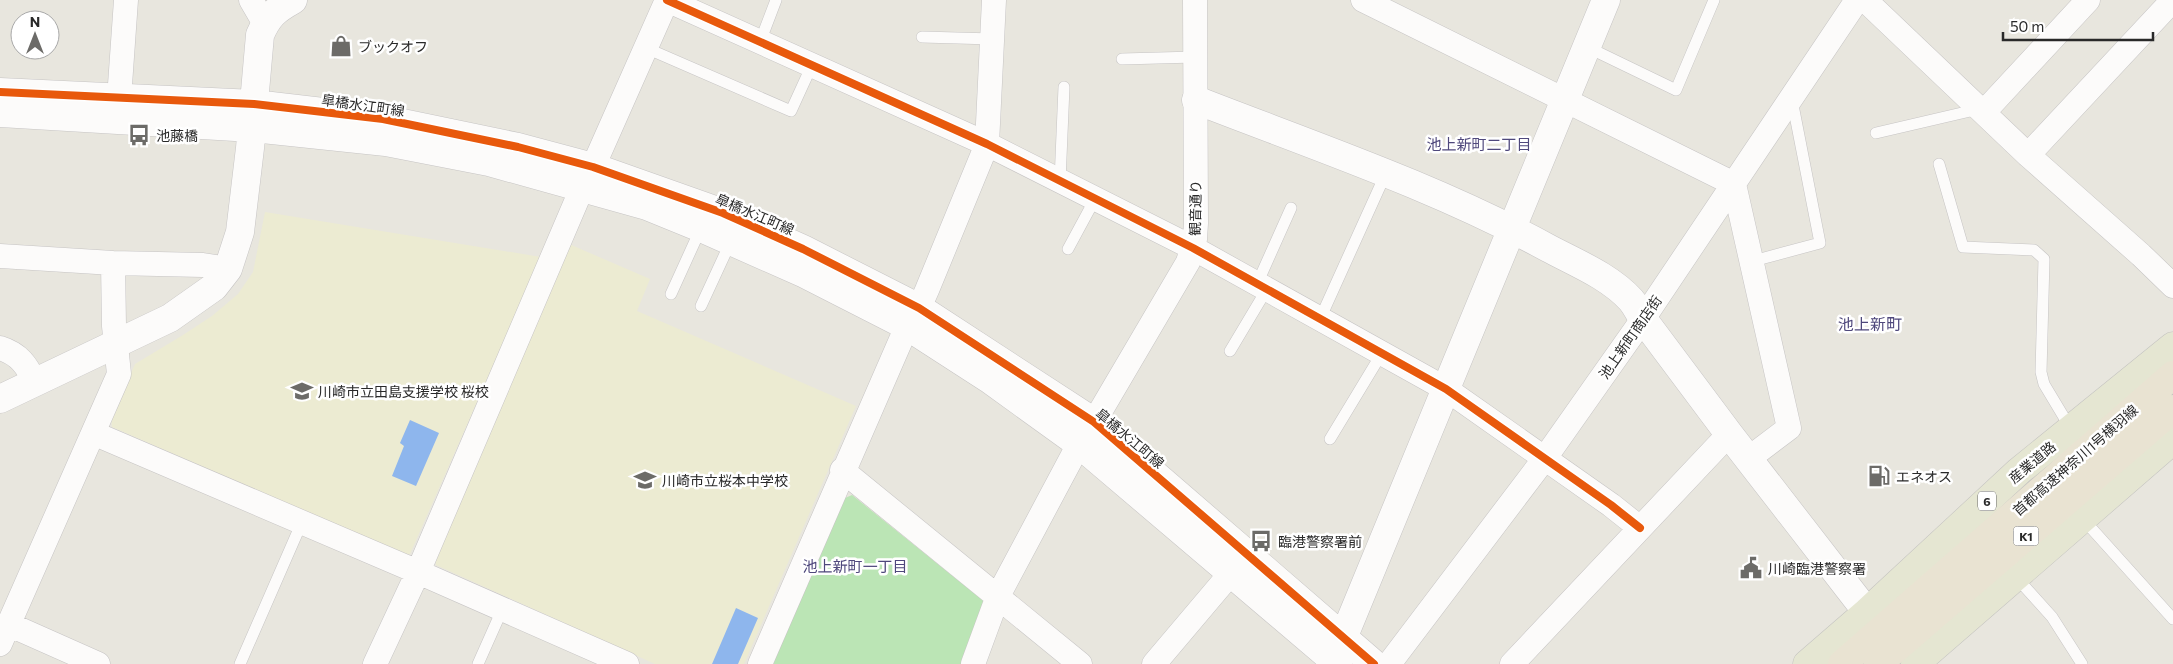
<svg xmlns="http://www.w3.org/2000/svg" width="2173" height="664" font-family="Commissioner,'Noto Sans JP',sans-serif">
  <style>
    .education { fill: #ecebd2 }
    .park { fill: #bbe5b5 }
    .water { fill: #8eb6ed }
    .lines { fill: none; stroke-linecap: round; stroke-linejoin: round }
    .lane-casing { stroke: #c6c4c4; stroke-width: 12 }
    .street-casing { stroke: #c6c4c4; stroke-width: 25 }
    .secondary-casing { stroke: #c6c4c4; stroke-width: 29 }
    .primary-casing { stroke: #c4c3c0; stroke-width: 29 }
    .highway-casing { stroke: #c4c3c0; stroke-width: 29 }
    .lane { stroke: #fcfbfa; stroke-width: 11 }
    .street { stroke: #fcfbfa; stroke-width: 24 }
    .secondary { stroke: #fcfbfa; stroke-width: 28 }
    .primary { stroke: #e5e6d2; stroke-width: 28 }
    .highway { stroke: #e9e3d2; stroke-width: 28 }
    .cycleway-casing { stroke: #fff; stroke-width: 11 }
    .cycleway { stroke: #e8590c; stroke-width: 8 }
    .labels { text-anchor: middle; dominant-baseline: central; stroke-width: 5; stroke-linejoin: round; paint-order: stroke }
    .shield { fill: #fff; stroke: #696969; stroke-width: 1 }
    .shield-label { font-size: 12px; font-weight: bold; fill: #292929 }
    .poi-label { font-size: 14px; fill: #292929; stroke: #fff; text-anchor: start }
    .street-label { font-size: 14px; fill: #292929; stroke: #fff }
    .neighbourhood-label { font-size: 15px; fill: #4f487c; stroke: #fff }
    .quarter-label { font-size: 16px; fill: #4f487c; stroke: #fff }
  </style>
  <rect width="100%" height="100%" fill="#e8e6de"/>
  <path class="education" d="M265 212 541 257 410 554 404 555 112 427 111 418 135 364 183 335 212 316 238 294 253 272Z
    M569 244 650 279 637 311 856 406 744 664H655L436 565 433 554Z"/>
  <path class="park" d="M852 495 985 602 962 664H770L845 498Z"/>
  <path class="water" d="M410 420 439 433 416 486 392 476 404 446 400 443Z
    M736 608 758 618 738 664H712Z"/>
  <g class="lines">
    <g class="lane-casing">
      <path id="lane" d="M922 37 993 39
        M760 42 776 0
        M1587 47 1676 90 1714 0
        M646 48 791 111 812 65
        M1122 59 1195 57
        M1876 133 1979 109
        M1939 164 1963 247 2034 250 2044 259 2041 372 2044 384 2071 429
        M1060 181 1064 87
        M1068 249 1095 199
        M1753 261 1820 243 1792 100
        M1257 284 1291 208
        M671 294 701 228
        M701 306 731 241
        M1320 319 1386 173
        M1230 351 1267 289
        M1330 439 1382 353
        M2083 519 2173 619
        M2016 577 2052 617 2082 664
        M240 664 302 522
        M478 664 502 610"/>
    </g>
    <g class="street-casing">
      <path id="street" d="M251 0 265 24
        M667 0 987 144 1193 248 1446 389 1611 505 1640 528
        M1363 0 1734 184 1789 428 1748 459
        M1865 0 2028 155 2141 255 2173 286
        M119 99 126 0
        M1984 112 2088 0
        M2028 155 2173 0
        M593 167 667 0
        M0 256 113 263 203 265 228 269
        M0 348C19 354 27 365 35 383
        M93 433 418 572 627 664
        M842 470 1080 664
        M8 624 98 664
        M0 644 119 374 114 326 113 263
        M375 664 418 572 582 188
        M760 664 907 326 919 308 927 290 987 144 994 0
        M973 664 998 596 1079 444 1094 422 1188 262 1195 239 1196 223 1195 0
        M1154 664 1231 573
        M1389 664 1545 458 1643 319 1857 0
        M1512 664 1729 434"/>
    </g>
    <g class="secondary-casing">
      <path id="secondary" d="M0 92 254 104 383 119 518 147 593 167 723 213 803 249 919 308 1094 422 1374 664
        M1196 100C1314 146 1436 187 1548 248 1576 263 1609 276 1631 300 1636 306 1639 313 1643 319L1729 434 1867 612
        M0 113 252 128 386 142 489 162 647 206 701 228 805 274 907 326 989 379 1079 444 1338 664
        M0 399 170 318 214 287 228 269 240 232 250 148 260 35C268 16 275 10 293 0
        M1344 636 1606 0"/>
    </g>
    <g class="primary-casing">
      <path id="primary" d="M1807 664 1867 612 2019 471 2173 346
        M1915 664 2173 440"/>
    </g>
    <g class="highway-casing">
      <path id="highway" d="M1842 664 2173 375
        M1878 664 2173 409"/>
    </g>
    <use href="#lane" class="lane"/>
    <use href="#street" class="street"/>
    <use href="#secondary" class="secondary"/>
    <use href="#primary" class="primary"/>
    <use href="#highway" class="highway"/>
    <g class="cycleway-casing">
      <path id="cycleway" d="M667 0 987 144 1193 248 1446 389 1611 505 1640 528
        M0 92 254 104 383 119 518 147 593 167 723 213 803 249 919 308 1094 422 1374 664"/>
    </g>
    <use href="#cycleway" class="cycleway"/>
  </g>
  <defs>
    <g id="shop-bare" transform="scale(1.725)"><path d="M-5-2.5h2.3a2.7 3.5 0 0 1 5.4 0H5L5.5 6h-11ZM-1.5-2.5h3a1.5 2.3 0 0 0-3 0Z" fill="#6c6b68" stroke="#fff" stroke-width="2.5" paint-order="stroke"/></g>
    <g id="bus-bare" transform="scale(1.725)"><path d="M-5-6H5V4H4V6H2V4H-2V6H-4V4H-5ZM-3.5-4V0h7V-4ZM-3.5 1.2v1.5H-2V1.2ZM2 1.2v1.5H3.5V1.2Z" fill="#6c6b68" stroke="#fff" stroke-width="2.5" paint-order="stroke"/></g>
    <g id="school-bare" transform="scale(1.725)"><path d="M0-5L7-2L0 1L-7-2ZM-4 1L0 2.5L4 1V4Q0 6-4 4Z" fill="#6c6b68" stroke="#fff" stroke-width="2.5" paint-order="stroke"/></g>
    <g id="fuel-bare" transform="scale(1.725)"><path d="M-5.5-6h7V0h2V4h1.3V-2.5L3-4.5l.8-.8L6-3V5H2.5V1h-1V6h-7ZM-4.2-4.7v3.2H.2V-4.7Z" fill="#6c6b68" stroke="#fff" stroke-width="2.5" paint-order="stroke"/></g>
    <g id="civic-bare" transform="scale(1.725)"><path d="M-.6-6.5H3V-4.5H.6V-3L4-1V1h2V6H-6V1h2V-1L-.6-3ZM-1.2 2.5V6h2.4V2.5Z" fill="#6c6b68" stroke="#fff" stroke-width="2.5" paint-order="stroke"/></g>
  </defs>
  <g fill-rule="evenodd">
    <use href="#shop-bare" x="341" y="46"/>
    <use href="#bus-bare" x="139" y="135"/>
    <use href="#school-bare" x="302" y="391"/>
    <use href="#fuel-bare" x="1879" y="476"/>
    <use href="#school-bare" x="645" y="480"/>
    <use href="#bus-bare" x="1261" y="541"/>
    <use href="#civic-bare" x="1751" y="568"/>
  </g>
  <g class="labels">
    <g class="shield">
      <rect x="1978" y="491.5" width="18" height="19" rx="4"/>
      <rect x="2013.5" y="526.5" width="25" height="19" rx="4"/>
    </g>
    <g class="shield-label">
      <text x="1987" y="501">6</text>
      <text x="2026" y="536">K1</text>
    </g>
    <g class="poi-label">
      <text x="358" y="46">ブックオフ</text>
      <text x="156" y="135">池藤橋</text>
      <text x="318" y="391">川崎市立田島支援学校 桜校</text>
      <text x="1896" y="476">エネオス</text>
      <text x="662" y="480">川崎市立桜本中学校</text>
      <text x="1278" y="541">臨港警察署前</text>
      <text x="1768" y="568">川崎臨港警察署</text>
    </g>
    <g class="street-label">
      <text transform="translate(363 105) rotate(8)">皐橋水江町線</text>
      <text transform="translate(1195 208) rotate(-89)">観音通り</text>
      <text transform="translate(755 214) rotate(23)">皐橋水江町線</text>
      <text transform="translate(1630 337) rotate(-55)">池上新町商店街</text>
      <text transform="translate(1130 438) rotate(40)">皐橋水江町線</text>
      <text transform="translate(2075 460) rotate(-41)">首都高速神奈川1号横羽線</text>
      <text transform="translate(2032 462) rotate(-40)">産業道路</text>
    </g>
    <g class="neighbourhood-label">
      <text x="1479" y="144">池上新町二丁目</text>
      <text x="855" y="566">池上新町一丁目</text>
    </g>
    <g class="quarter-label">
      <text x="1870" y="323">池上新町</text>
    </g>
  </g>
  <g transform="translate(35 35)"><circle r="24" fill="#ffffff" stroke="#a9a9a9"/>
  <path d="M0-4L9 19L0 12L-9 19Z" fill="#6c6b68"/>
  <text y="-8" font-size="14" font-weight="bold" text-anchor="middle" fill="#292929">N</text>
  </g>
  <path d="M2003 32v8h150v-8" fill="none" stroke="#292929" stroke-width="2.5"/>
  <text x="2010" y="32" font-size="15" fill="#292929" stroke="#ffffff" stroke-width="4" paint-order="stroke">50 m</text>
</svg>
